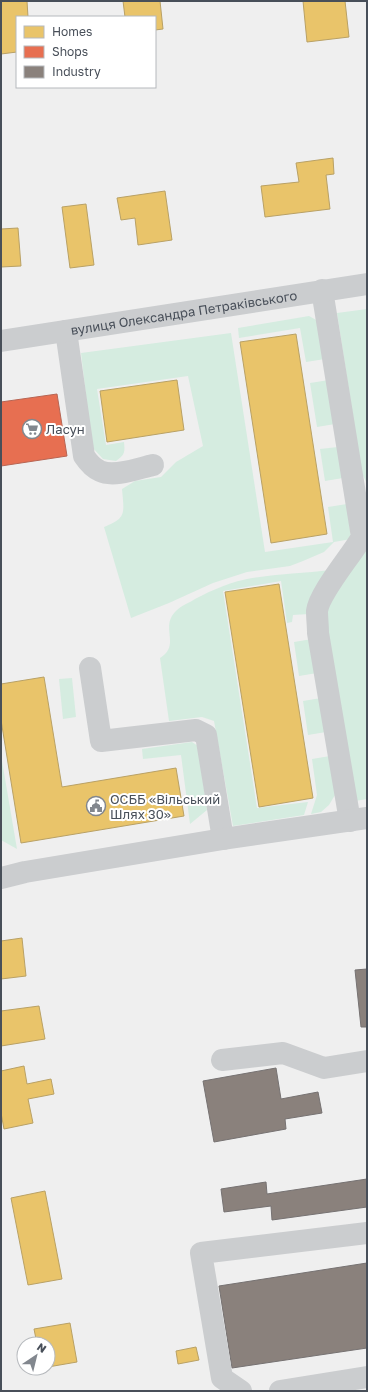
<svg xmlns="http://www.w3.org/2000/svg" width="368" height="1392" font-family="'Golos Text',sans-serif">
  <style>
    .green { fill: #d5ece0 }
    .homes { fill: #e9c46a; stroke: #b9a165 }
    .shops { fill: #e76f51; stroke: #b76553 }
    .industry { fill: #8a817c; stroke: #767272 }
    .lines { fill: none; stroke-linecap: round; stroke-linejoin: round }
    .minor { stroke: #cbcdcf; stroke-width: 22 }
    .labels { text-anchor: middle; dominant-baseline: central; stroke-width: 4; stroke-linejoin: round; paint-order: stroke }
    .street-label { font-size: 13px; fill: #484f59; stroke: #fff }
    .poi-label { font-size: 13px; fill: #484f59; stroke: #fff; text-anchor: start }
  </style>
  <rect width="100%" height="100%" fill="#efefef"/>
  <path class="green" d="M367 309V483L362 474 337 313Z
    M309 316 318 321 325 359 306 362 300 328 239 338 238 328Z
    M231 333 265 552 333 542 328 507 347 504 351 539 334 542 324 552 303 561 290 566 247 572 213 583 169 603 131 618 104 527C127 518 124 513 122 489L135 481 161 477 176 462 203 446 188 376 97 389 106 445 124 442C125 452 125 455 116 461L103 459 92 447 81 353Z
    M329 380 335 424 317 427 310 383Z
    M338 447 343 478 325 481 320 449Z
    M367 548V799L355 801 333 681 326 607Z
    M331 570 309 614 293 615 292 622 287 623 281 581 223 591 257 808 308 802 304 815 233 826 214 721 202 717 169 721 160 658C181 645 160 628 175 612 180 606 189 603 195 599 212 590 233 581 252 578 278 574 305 573 331 570Z
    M312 639 317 673 299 676 294 642Z
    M72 678 76 717 63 719 59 679Z
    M321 698 326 732 308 735 303 701Z
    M192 742 198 746 207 810 190 824 181 755 143 759 142 749Z
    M1 755 17 849 1 840Z
    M330 756 335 795 329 805 321 812 311 814 317 795 312 759Z"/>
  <path class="homes" d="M1 1H27L28 17H17V52L1 54Z
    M123 1H160L163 29 155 30V17H125Z
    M303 1H345L349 37 307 42Z
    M333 158 334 174 326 175 330 209 265 217 261 186 299 182 296 163Z
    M165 191 172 240 138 245 135 218 121 220 117 198Z
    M86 204 94 265 70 268 62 207Z
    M18 228 21 266 1 267V229Z
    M296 334 327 534 271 543 240 342Z
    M177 380 184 430 107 442 100 391Z
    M279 584 313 798 259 807 225 592Z
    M44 677 62 787 176 768 184 816 21 843 1 720V684Z
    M22 938 26 976 1 979V941Z
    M39 1006 45 1039 1 1046V1011Z
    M24 1066 27 1084 51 1079 54 1094 28 1099 33 1123 4 1129 1 1113V1071Z
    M45 1191 62 1279 28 1285 11 1198Z
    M70 1323 77 1362 48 1367V1344H37L34 1329Z
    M196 1347 199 1360 178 1364 176 1351Z"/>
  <path class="shops" d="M57 394 67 456 1 466V402Z"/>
  <path class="industry" d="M367 969V1027H361L355 970Z
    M276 1068 281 1099 318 1092 322 1113 285 1119 286 1129 214 1142 203 1081Z
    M367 1179V1207L272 1220 271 1206 224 1212 221 1189 266 1182 267 1194Z
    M367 1263V1348L232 1368 219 1286Z"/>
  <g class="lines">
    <g class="minor">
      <path d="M322 290 362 537C351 556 319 593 317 611 317 618 318 626 318 633L350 821"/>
      <path d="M66 331 84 456C88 462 93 468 100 471 114 478 139 468 153 465"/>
      <path id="s1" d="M1 341 367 284"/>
      <path d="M90 668 101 741 196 730 206 735 223 839"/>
      <path d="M1 878 25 872 223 839 367 818"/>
      <path d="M222 1060 283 1053 324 1068 367 1061"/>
      <path d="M241 1391 222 1378 201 1253 367 1233"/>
      <path d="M280 1391 367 1377"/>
    </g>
  </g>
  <defs>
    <g id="supermarket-ring" transform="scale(1)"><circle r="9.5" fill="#fff" stroke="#82878e" stroke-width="1.5"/><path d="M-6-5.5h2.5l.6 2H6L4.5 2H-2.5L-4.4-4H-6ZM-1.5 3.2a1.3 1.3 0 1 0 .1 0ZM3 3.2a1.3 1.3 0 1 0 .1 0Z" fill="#82878e"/></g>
    <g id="civic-ring" transform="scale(1)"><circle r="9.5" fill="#fff" stroke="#82878e" stroke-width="1.5"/><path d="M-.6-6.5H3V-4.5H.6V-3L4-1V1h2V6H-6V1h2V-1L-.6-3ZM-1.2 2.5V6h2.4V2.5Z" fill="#82878e"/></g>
  </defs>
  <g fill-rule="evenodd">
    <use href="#supermarket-ring" x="32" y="429"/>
    <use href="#civic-ring" x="96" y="806"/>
  </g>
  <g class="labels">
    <g class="street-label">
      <text stroke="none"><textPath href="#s1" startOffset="185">вулиця Олександра Петраківського</textPath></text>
    </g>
    <g class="poi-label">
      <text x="46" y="429">Ласун</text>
      <text x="110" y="799">ОСББ «Вільський<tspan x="110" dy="15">Шлях 30»</tspan></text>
    </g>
  </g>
  <rect width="368" height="1392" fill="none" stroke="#484f59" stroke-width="4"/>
  <rect x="16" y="16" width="140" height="72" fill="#ffffff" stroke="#b6b9bd"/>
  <rect x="24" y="26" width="20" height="12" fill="#e9c46a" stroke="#b6b9bd"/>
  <text x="52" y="36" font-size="12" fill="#484f59">Homes</text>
  <rect x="24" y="46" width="20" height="12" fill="#e76f51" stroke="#b6b9bd"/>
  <text x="52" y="56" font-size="12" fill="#484f59">Shops</text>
  <rect x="24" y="66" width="20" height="12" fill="#8a817c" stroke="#b6b9bd"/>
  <text x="52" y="76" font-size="12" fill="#484f59">Industry</text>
  <g transform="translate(36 1356) rotate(35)"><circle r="19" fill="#ffffff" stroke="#b6b9bd"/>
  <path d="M0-3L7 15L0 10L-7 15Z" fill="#82878e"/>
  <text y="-6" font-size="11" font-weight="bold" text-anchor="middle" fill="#484f59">N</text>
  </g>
</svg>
